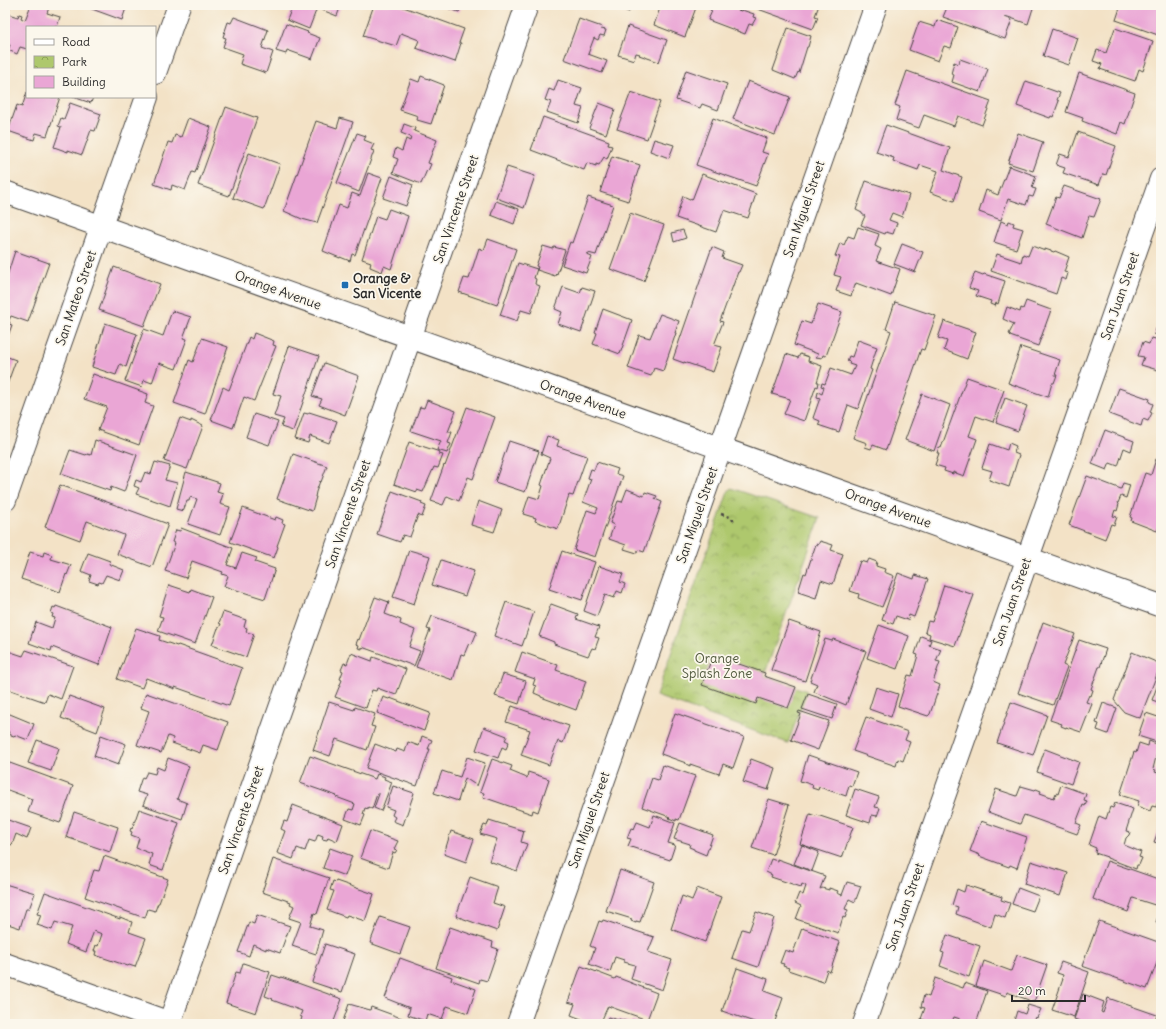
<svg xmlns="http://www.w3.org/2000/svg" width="1166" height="1029" font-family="Delius,sans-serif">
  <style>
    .park { fill: url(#park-crowns); stroke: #6c7a4c }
    .building { fill: #eaa6d5 }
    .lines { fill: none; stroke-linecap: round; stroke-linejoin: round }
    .minor-casing { stroke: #494642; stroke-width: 24 }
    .path { stroke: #494642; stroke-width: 2.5; stroke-dasharray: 3 3; stroke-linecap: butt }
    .minor { stroke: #fff; stroke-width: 22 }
    .poi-dot { fill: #1f6fb2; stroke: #fbf7ec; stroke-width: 1.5 }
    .labels { text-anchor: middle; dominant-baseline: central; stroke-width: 3.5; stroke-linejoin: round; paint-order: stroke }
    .street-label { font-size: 13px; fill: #2b2b2b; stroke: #fbf7ec }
    .poi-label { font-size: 13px; font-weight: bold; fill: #2b2b2b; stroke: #fbf7ec; text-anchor: start }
    .park-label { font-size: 13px; fill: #525a3f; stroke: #fbf7ec }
  </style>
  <defs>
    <pattern id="park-crowns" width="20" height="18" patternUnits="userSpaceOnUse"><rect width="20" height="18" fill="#aec86d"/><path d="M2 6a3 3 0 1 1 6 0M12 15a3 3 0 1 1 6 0" fill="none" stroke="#8ea35a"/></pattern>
  </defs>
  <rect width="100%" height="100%" fill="#fbf7ec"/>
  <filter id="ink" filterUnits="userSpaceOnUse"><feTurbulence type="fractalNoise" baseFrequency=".025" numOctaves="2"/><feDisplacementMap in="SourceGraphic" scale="8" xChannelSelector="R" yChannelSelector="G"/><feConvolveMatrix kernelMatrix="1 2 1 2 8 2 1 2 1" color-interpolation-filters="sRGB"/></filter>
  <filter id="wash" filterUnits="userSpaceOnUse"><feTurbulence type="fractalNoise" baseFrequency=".012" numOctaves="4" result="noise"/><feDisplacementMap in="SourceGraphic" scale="16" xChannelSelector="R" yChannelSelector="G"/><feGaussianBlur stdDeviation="0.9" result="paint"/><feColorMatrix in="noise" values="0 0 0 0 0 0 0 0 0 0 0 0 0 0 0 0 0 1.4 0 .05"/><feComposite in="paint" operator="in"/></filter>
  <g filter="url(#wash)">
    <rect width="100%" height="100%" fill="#f3e2c6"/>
    <path class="park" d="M731 488 820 518 764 676 807 691 788 743 656 696 728 492Z"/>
    <g id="blocks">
      <path class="building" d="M5 5H11L8 14 18 17 19 14 22 15 21 18 25 20 31 5H50L47 13 60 17 57 27H27V49L20 47 17 54 8 50 10 45 5 44Z
        M81 5H127L122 20Z
        M293 5H341L337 16 317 8 309 29 287 20Z
        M374 5H398L464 29 459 43H461L455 62 416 48 419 40 401 33 396 46 363 36Z
        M438 5H462L459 12Z
        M617 5H632L629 12 616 7Z
        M653 5H697L685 37 654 25 660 8Z
        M711 5H722L732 9V6L736 8 735 9 741 11 742 10 754 14 753 17 756 18 752 25 749 24 745 34 708 20 712 11 710 10Z
        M747 5H819L815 16 818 17 813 29Z
        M948 5H1034L1028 24 1005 16V17L1012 20 1005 39 943 17Z
        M1121 5H1138L1137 7 1142 9 1144 5H1161V28L1158 35 1116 20Z
        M234 17 268 30 262 48 273 52 266 73 240 64 243 54 223 47 226 38 223 37 228 22 231 23Z
        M579 19 602 27 601 29 606 30 604 36 600 35 598 40 594 38 588 54 607 61 602 73 564 59Z
        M937 20 958 27 951 48 944 46 938 61 909 50 919 22 935 27Z
        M286 24 308 32 307 33 320 38 312 59 287 50 286 54 276 51Z
        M628 26 667 40 659 62 639 55 640 54 636 53 634 60 618 55Z
        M788 28 811 36 808 47H807L799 73 798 72 795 79 773 70Z
        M1115 28 1153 41 1143 71 1139 69 1135 81 1100 69 1102 64 1093 61 1097 50 1106 53Z
        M1052 29 1078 38 1069 65 1043 56Z
        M960 59 988 69 980 92 952 82 954 75 951 74 954 62 959 64Z
        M686 70 727 84 718 110 702 104 700 108 676 100Z
        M907 71 991 101 982 125 958 116 954 126 924 115 919 128 896 120 900 107 895 105Z
        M1079 73 1135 93 1125 124 1121 122 1117 134 1082 121 1083 118 1066 112Z
        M421 76 444 85 431 124 417 120 418 116 400 110 411 79 419 82Z
        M558 80 582 88 576 106 583 108 578 123 547 112 551 102 545 100 549 89 554 91Z
        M748 81 790 97 775 135 733 119Z
        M1026 81 1060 93 1057 100 1059 101 1053 117 1051 116 1050 118 1017 106Z
        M27 92V97H60L47 136 36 133 34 140 8 131 17 105 22 107Z
        M631 92 660 102 647 139 617 129Z
        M73 97H93L91 103Z
        M70 103 101 114 95 131 91 130 82 155 68 150V152L54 147 61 127 58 126 61 118 64 119Z
        M599 103 615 109 606 134 589 128Z
        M226 107 257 118 229 196 198 185Z
        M543 117 609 141 608 145 612 146 607 159 604 157 599 165 596 164V166L587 163 584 170 531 150Z
        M188 118 211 127 195 173 192 172 185 190 172 185 171 190 154 184 168 142 172 143 175 135 181 137Z
        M340 118 353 122 317 223 302 219 284 211 316 121 337 128Z
        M713 118 767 138 762 152 768 154 756 186 696 165Z
        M404 124 415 128 414 131 437 140 428 163 431 164 428 171 427 170 421 184 393 173 398 159 393 157 396 148 402 151 406 139 410 141 411 137 401 133Z
        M886 125 950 148 943 170 962 177 954 201 930 192 938 171 920 165 918 170 893 161 894 158 876 152Z
        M1078 132 1116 146 1106 175 1103 174 1099 185 1063 173 1065 168 1056 165 1060 154 1069 157Z
        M357 133 366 136 364 140 374 144 371 150 374 151 359 192 337 183Z
        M1018 133 1043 142 1033 171 1008 163Z
        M654 139 674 145 669 158 650 151Z
        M249 153 280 164 264 209 233 198Z
        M612 156 640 165 628 201 600 192Z
        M1009 166 1036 176 1032 188 1036 189 1033 197 1029 196 1026 205 1008 199 1001 220 979 212 986 190 998 195Z
        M507 167 535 176 524 208 496 198Z
        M368 173 382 178 355 255 352 254 350 261 340 257V258L323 251 339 205 347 208 352 193 360 196Z
        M702 174 756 194 748 218 724 210 716 232 676 218 683 196 692 200Z
        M391 176 413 185 406 206 383 198Z
        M866 181 909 195 902 217 892 213 889 220 897 223 893 234 886 232 885 234 861 225 865 216 862 214V213L856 210Z
        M1064 186 1101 199 1094 217 1089 216 1082 238 1046 224 1056 197 1059 198Z
        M588 197 613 205 596 255 588 253 587 255 592 257 586 273 562 265 570 242 572 243Z
        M496 201 519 209 514 224 491 215Z
        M389 209 408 216 391 269 384 266 382 272 370 267 371 262 362 259 376 216 385 219Z
        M630 213 664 225 644 281 610 269Z
        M1001 221 1008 224 1009 221 1014 223 1013 226 1023 229 1016 249 994 242Z
        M858 227 879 234 875 246 881 249 876 261 900 269 891 296 856 283 851 296 836 291 841 277 834 275 840 257 835 256 840 243 844 245 848 236 854 238Z
        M683 230 686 238 674 242 672 233Z
        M488 239 516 249 497 305 459 292 464 278 469 279 479 248 484 250Z
        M902 244 923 252 915 272 894 264Z
        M543 246 553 249 554 247 565 250 557 274 556 273 555 276 537 270 538 267 536 266Z
        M1032 246 1045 251V249L1054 252 1055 251 1069 257 1064 272 1068 273 1066 280 1061 278 1056 294 991 271 997 254 1021 262 1023 254 1028 256Z
        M712 247 724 252 722 258 742 265 739 272H738L720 321 723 322 714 345 722 347 713 372 684 362V363L673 359Z
        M15 251 49 263 28 322 11 316 9 320 5 319V282Z
        M518 263 537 269 534 278 536 279 535 284 540 286 531 313 521 310 517 321 500 315Z
        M114 267 160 284 144 326 99 310Z
        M975 272 983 275 984 274 1005 281 998 304 996 303 995 306 990 304 991 301 976 296 978 291 969 288Z
        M563 287 580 293 582 287 595 291 581 332 558 324 562 312 555 309Z
        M1026 301 1051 310 1038 346 1010 336 1011 335 1009 334 1014 324 1003 319 1007 307 1020 312 1021 308 1023 309Z
        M895 302 936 316 924 350 921 349 886 450 873 445 871 449 865 447 867 443 853 438 891 331 886 329Z
        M818 304 842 312 826 356 823 355 822 358 816 357 818 354 794 345 802 321 811 324Z
        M603 309 632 320 620 354 593 344 597 333 595 332Z
        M172 311 191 317 183 338 187 339 176 369 159 363 152 383 144 380 142 387 125 381 144 329 163 336Z
        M660 314 679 321 675 333H676L663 371 654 368 651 376 628 368 639 335 650 338Z
        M1161 317V336L1154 334Z
        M5 320 10 322 9 324 12 325 5 344Z
        M944 321 976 332 967 359 944 350 947 341 938 338Z
        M105 323 137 334 126 367 120 364 116 375 92 367Z
        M254 333 274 341 273 345 276 346 254 401 244 397 233 428 211 420 223 387 229 390 249 337 252 339Z
        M202 338 228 347 205 414 174 403 189 360 193 362Z
        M1151 338 1161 340V371L1141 365 1144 357 1138 356 1143 342 1149 344Z
        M858 340 877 347 870 369 872 370 858 409 848 405 839 432 818 425 820 421 813 418 820 398 817 397 818 392 822 394 824 387 821 386 822 383 825 384 831 368 851 375 855 366 849 364 850 362 847 361 849 356 852 357Z
        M289 346 319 356 293 431 281 427 284 419 274 416 281 396 273 394Z
        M1021 347 1060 360 1055 375H1057L1054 383H1052L1048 397 1008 383Z
        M786 354 798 358 800 354 809 357 808 361 822 366 817 382H819L818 387 816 386 804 421 784 414 790 399 772 394Z
        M5 356 16 360 5 390Z
        M324 363 359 376 345 415 319 405 322 399 312 396Z
        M93 374 148 394 145 403 153 406 139 445 98 430 107 407 84 399Z
        M967 377 1004 390 993 422 976 416 969 436 977 439 964 476 953 472V474L944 471 945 468 935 465 939 453H937L939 447 941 448Z
        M1119 388 1150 399 1149 402 1153 404 1150 412 1152 413 1148 421 1143 419 1141 426 1109 414Z
        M922 394 950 405 934 451 905 440Z
        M1005 398 1027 406 1018 431 996 423Z
        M427 400 456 411 448 432H452L448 443 451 444 447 453 437 450 441 441 411 431 420 407 424 408Z
        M467 407 495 417 473 479 468 477 459 501 447 496 443 505 431 501 444 465 445 466Z
        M309 412 337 421 329 443 310 436 308 443 295 439 304 413 308 414Z
        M254 414 278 422 269 445 246 437Z
        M180 418 191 422V420L203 426 187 469 164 461Z
        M1105 430 1134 441 1131 451 1124 448 1118 466 1110 463 1107 470 1092 464Z
        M547 436 559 440 557 446 587 456 573 496 569 495 558 529 535 521 536 518 523 514 529 496 539 499 543 486 541 485 550 458 541 454Z
        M95 440 137 455 124 492 111 487 110 491 61 474 70 450 86 455 87 454 91 455Z
        M509 441 539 451 525 492 495 482Z
        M409 442 440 452 439 454 443 455 438 468 434 467 423 492 417 490V492L394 484Z
        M1009 443 1016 446 1014 453 1019 455 1009 487 989 480 992 471 982 468 990 444 1007 450Z
        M1161 451V528L1159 527 1157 531 1131 521 1132 518 1130 517 1145 473 1151 475 1156 459H1158Z
        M293 454 327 466 321 482 320 481 316 492 315 497H316L312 511 277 499Z
        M155 462 170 466 165 480 177 483 170 506 136 494 139 488 134 486 136 480 141 482 145 472 151 474Z
        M597 462 618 469 616 474 623 476 595 557 574 550 587 510 596 513 598 508 583 502 591 479 588 478 591 469 594 470Z
        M186 472 220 483 217 492 223 494 220 504 230 507 220 535 188 524 197 499 190 497 189 501H187L183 511 176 509Z
        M1087 476 1121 489 1123 483 1130 485 1126 498 1121 496 1118 503 1119 504 1117 511 1115 510 1113 516 1117 517 1114 525 1111 524 1105 539 1069 525Z
        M60 485 168 524 152 567 117 554 124 535 87 521 80 540 45 527Z
        M627 489 644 496 645 492 657 496 655 499 662 502 644 552 638 550 637 553 624 549 626 545 609 539 614 525 610 523 618 501 622 502Z
        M392 491 422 502 421 504 426 506 422 517 418 515 410 537 403 535 400 542 377 534Z
        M478 501 502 510 494 532 471 525Z
        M243 508 275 520 276 517 283 520 282 523 285 524 277 546 278 547 274 558 230 542Z
        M181 528 233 548 227 565 236 568 242 553 257 558 255 562 275 569 265 599 224 586 228 576 222 574 223 572 192 561 186 578 165 571 175 543 172 542 176 530 180 531Z
        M820 541 833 545 831 550 843 554 833 584 821 580 816 598 798 592 804 573 806 574 816 544 818 545Z
        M409 550 430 556 414 604 393 597Z
        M562 551 595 562 582 600 549 589Z
        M30 552 43 556 44 552 52 555 51 559 71 565 67 575 66 574 60 592 21 579Z
        M88 553 110 561 109 564 124 570 120 580 106 575 102 583 99 582 98 584 89 581 91 575 81 571Z
        M869 559 877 562 876 566 885 569 884 572 894 576 882 607 858 598 859 594 850 591 860 561 867 563Z
        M441 560 474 571 465 596 432 585Z
        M599 566 623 574 620 582 625 584 622 593 617 591 614 598 605 595 597 616 584 611Z
        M898 573 914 579 915 575 928 579 914 617 909 615 908 620 896 616 893 624 882 620Z
        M169 585 190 592 191 589 212 597 195 644 158 631 163 617 159 616Z
        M944 585 974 595 955 646 929 638 930 634 925 632 928 621 932 622Z
        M375 597 389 602 385 614 401 620 400 624 415 630 409 647 420 651 414 666 362 647V649L358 648 359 645 356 644 358 639 359 640Z
        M506 602 534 612 522 646 494 636Z
        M551 604 578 614 576 619 599 627 595 637 599 638 595 649 592 648 588 656 554 644V642L539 636Z
        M56 606 112 627 99 665 52 647 51 651 29 643 36 622 52 628 55 618 52 617 53 614 51 613 53 607 55 608Z
        M223 612 246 620 244 627 247 628 246 632 254 634 246 657 212 645 218 628H219L221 624 219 623Z
        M432 616 477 632 472 644 469 643 464 655 461 654 453 680 416 667 430 630 427 629Z
        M789 621 821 632 805 681 771 670Z
        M1043 622 1075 634 1063 665 1067 667 1053 705 1018 693Z
        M879 625 909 636 897 669 867 658Z
        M136 628 160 636 159 640 177 646 178 645 242 668 229 706 175 687V689L146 678 142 688 117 679Z
        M921 636 931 640 929 645 941 649 936 661 940 662 933 682 940 685 930 714 928 716 898 706 908 675 912 676 918 655 915 654Z
        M825 639 832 641 833 639 866 651 846 705 814 692 817 684 810 681Z
        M1079 640 1106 649 1100 667H1099L1091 689 1093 690 1091 696 1089 695 1086 702 1092 704 1081 732 1066 727V728L1061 726 1062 724 1050 720Z
        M5 650 23 656 26 650 73 666 61 699 48 694 45 702 5 688Z
        M522 652 558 665 556 670 586 681 576 710 541 697V696L534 693 536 686 533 685 535 679 515 672Z
        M1132 652 1161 664 1140 718 1124 712 1114 700Z
        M351 653 372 661 373 657 406 669 396 695 377 688 376 691 372 690 366 708 335 697 342 680 340 679 343 671 341 670 344 663 347 664Z
        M713 655 765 673 764 676 796 687 788 708 758 698 756 704 702 685Z
        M503 674 526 681 519 704 495 696Z
        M1161 676V703L1152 700Z
        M876 687 898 694 891 717 869 709Z
        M146 693 228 722 218 750 203 745 200 753 172 743 173 738 168 736 161 753 137 745 149 711 141 708Z
        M808 694 837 704 832 719 802 709Z
        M69 696 105 709 97 732 61 718Z
        M383 697 389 699 390 698 430 713 424 731 377 713Z
        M329 702 354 710 355 707 375 714 371 726 375 727 367 750 336 739 330 756 313 750Z
        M1011 702 1047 715 1033 755 997 743Z
        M1103 703 1117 708 1108 734 1097 730 1099 724 1096 723Z
        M512 706 569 726 563 743 558 741 549 765 521 755 530 730 506 722Z
        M799 711 829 721 818 750 791 740 801 714 798 713Z
        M5 712 34 724 28 740 15 735 14 736 8 734 9 732 8 731 5 738Z
        M675 713 744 737 733 768 723 764 719 774 690 764V766L686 764V763L661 754Z
        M1146 713 1161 718V740L1160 743 1138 736Z
        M866 717 908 732 905 740 910 742 903 761 898 759 896 766 853 751Z
        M484 727 507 736 505 740 509 742 506 749 502 747 498 758 476 750Z
        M101 735 126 744 118 765 94 756Z
        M422 736 432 740 428 749H430L417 786 366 768 375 744 396 752 397 749 405 752 408 742 419 746Z
        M37 740 59 748 51 771 28 763Z
        M1149 741 1159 745 1153 769 1156 770 1155 772 1161 774V793L1156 807 1152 806 1150 811 1137 806 1139 801 1120 795 1134 752 1136 753 1139 743 1148 746Z
        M1045 749 1079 762 1071 784 1037 772Z
        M808 755 857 772 852 786 849 785 846 796 819 787 818 790 812 788 813 785 800 781Z
        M310 756 375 779 377 774 385 777 384 779 392 782 381 811 374 808 379 794H377L372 809 368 807V809L365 808 363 814 365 815 361 825 345 819 349 809 353 810 355 804 336 797 337 796 300 783Z
        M467 757 485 763 477 786 465 778 458 801 434 793 442 771 460 777Z
        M168 758 189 766 177 799 187 803 182 819 143 805 147 795 137 792 142 777 144 778 147 772 155 774 157 767 164 770Z
        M492 759 512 766 510 771 527 778 528 772 549 779 538 812 533 810 532 814 483 797 484 793 480 792Z
        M751 759 775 768 768 790 743 782Z
        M7 762 73 786 60 823 28 812 32 799 5 789V767Z
        M663 765 695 776 679 820 676 819V821L669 818 670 817 642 807 652 778 658 780Z
        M1061 785 1086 794 1084 800 1087 801 1085 806 1083 805 1076 823 1081 825 1077 834 1024 815 1020 824 988 812 996 789 1017 796 1021 786 1035 790 1036 789 1041 791 1040 793 1054 798 1056 793 1058 794Z
        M393 786 414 793 403 825 393 821 395 817 392 815 394 810 386 807Z
        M855 789 879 797 875 807 880 808 877 816 872 815 870 823 846 815Z
        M769 799 789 805 773 855 752 848Z
        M1115 803 1133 809 1126 831 1130 832 1129 835 1126 838 1124 845 1141 852 1139 857 1142 858 1139 865H1137L1136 869 1107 858V857L1095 853 1096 848 1089 845 1099 816 1106 819 1110 807 1113 808Z
        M293 805 343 824 337 841 328 837 327 840 322 839 323 836 318 834 315 842 309 840 305 851 297 848 293 859 277 853 285 831 281 829 284 821 287 822Z
        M139 809 179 823 163 870 149 865 152 854 136 848 139 838 131 835 132 832 130 831 131 828 132 829Z
        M74 812 118 827 110 852 66 837Z
        M810 814 816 816 817 815 853 827 842 858 800 844Z
        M654 815 675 823 668 843 675 845 670 860 628 846 631 839 627 838 631 828 634 829 637 822 650 827Z
        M5 819 31 828 27 839 16 834 12 845 5 842Z
        M489 820 524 831 521 842 527 844 517 871 489 861 497 839 480 834 484 825 487 826Z
        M981 821 1027 837 1017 868 1010 865 1009 867 979 856 980 855 970 851Z
        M680 823 713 835 706 855 694 850V849L689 847 690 844 674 839Z
        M1161 824V844L1154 842Z
        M370 831 398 841 394 849 397 850 395 853 393 852 388 868 360 858Z
        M451 831 474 839 466 862 444 854Z
        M802 845 819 852 812 871 794 864Z
        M330 848 352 856 345 876 323 868Z
        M104 856 168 879 159 903H158L155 911 148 909 145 918 85 897 94 870 99 871Z
        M273 859 329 878 317 914 314 913 310 926 323 930 316 954 292 946 301 922 289 918 294 906 290 904 291 902 262 892Z
        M771 859 777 861V859L825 876 820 889 822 888 829 890V888L838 891 837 893 842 895 847 882 861 886 855 902 849 899 845 909 848 910 845 918 843 917 838 933 796 919 801 906 795 903 799 893 803 895 806 886 802 884 801 887 771 877 772 875 766 872Z
        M1031 861 1068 873 1060 896 1024 884Z
        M1107 861 1161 880V907L1133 898 1128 912 1093 899Z
        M620 870 654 882 640 922 636 921V923L631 921 632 919 606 911Z
        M470 877 498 887 493 903 505 907 497 931 456 916Z
        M333 881 336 882V881L374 894 365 921 347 915 346 917 327 910 334 891 330 890Z
        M5 884 35 893 29 909H26L20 928 5 923Z
        M966 885 1002 897 1001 900 1010 903 1005 918 995 914 991 927 956 914 958 907 952 905 957 889 964 892Z
        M697 888 721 897 705 942 671 929 682 896 692 900Z
        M1018 888 1039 896 1033 911 1012 904Z
        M45 892 120 919V917L132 922 129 932 146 938 135 967 129 965 128 966 95 955 96 951H94L96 945 98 946 102 934 94 931 86 952 66 944 72 927 55 922 52 930 37 925 41 915 37 914Z
        M1161 908V924L1156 922Z
        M756 912 774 918 758 967 732 958 742 929 749 931Z
        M257 915 290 926 280 953 266 948V950L253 944 249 956 238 952 249 922 254 924Z
        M380 917 410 927 400 954 370 943Z
        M603 920 654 937 648 952 672 960 662 990 631 979 635 965 624 962V960L615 957 610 972 589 964 595 948 590 946 599 921 602 922Z
        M1099 921 1161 943V952L1147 989 1082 966Z
        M450 927 493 942 492 947 498 949 487 981 480 979 479 983 436 968Z
        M802 928 840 942 830 972 827 970 823 982 788 970 789 968 783 966 784 964 780 963 785 950 793 953Z
        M947 935 980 946 969 977 940 966 944 953 941 952Z
        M325 944 355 954 342 992 312 982Z
        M1017 955 1047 965 1034 1002 1007 992 1006 996 976 986 984 961 1011 971Z
        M400 958 452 977 451 980 476 989 468 1013 447 1006 442 1019 427 1014 425 1021 408 1015 410 1008 385 998Z
        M1061 962 1089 972 1074 1017 1052 1010 1063 979H1062L1063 975 1057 973Z
        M243 963 270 972 256 1013 226 1003 236 972 240 973Z
        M581 966 615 979 616 977 657 993 647 1020 608 1006 600 1024H594L571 1015 575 1004 568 1002Z
        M737 968 768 979 764 991 783 998 774 1024H760L722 1011Z
        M272 975 281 978V977L342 999 333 1024H300L302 1017 300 1016 302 1011 272 1000 273 999 265 996Z
        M935 978 963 988 965 983 987 991 976 1024 954 1017 951 1024H937L921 1019 925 1008 921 1007 924 995 929 997Z
        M1083 994 1104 1002 1101 1012 1103 1013 1108 998 1157 1015 1154 1024H1088L1074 1019Z
        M349 1004 370 1010 371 1007 404 1019 402 1024H342Z
        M1028 1005 1041 1009 1037 1018 1036 1017 1033 1024H1013L1017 1011 1025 1014Z
        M608 1017 618 1020 619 1019 631 1023 632 1020 641 1024H605Z"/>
    </g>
  </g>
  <g filter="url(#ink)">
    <use href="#blocks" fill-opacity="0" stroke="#494642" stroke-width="1"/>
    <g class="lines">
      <g class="minor-casing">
        <path id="minor" d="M155 73 179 5
          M5 192 1161 606
          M5 500 147 97
          M5 964 170 1023
          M169 1024 527 5
          M518 1024 876 5
          M864 1024 1161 179"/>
      </g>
      <path class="path" d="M721 514 730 517 734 521"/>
      <use href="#minor" class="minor"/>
    </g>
  </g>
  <rect class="poi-dot" x="341" y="281" width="8" height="8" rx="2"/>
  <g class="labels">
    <g class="street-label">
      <text transform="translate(456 209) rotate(-71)">San Vincente Street</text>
      <text transform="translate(804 209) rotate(-71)">San Miguel Street</text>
      <text transform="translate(278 290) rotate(20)">Orange Avenue</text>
      <text transform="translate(1120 296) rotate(-71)">San Juan Street</text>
      <text transform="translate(76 298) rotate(-71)">San Mateo Street</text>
      <text transform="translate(583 399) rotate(20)">Orange Avenue</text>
      <text transform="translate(888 508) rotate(20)">Orange Avenue</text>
      <text transform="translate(348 514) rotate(-71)">San Vincente Street</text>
      <text transform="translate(697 515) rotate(-71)">San Miguel Street</text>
      <text transform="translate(1012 602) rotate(-71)">San Juan Street</text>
      <text transform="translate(241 820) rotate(-71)">San Vincente Street</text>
      <text transform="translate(589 820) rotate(-71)">San Miguel Street</text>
      <text transform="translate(905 907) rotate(-71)">San Juan Street</text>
    </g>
    <g class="poi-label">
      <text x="353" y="278">Orange &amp;<tspan x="353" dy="15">San Vicente</tspan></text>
    </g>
    <g class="park-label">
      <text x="717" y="658">Orange<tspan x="717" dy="15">Splash Zone</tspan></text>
    </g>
  </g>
  <rect width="1166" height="1029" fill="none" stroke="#fbf7ec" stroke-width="20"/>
  <rect x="26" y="26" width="130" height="72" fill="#fbf7ec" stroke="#a8a59f"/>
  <rect x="34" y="39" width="20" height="6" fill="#ffffff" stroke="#a8a59f"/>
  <text x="62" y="46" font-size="12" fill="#2b2b2b">Road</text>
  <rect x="34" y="56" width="20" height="12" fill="url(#park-crowns)" stroke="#a8a59f"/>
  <text x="62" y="66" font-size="12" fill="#2b2b2b">Park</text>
  <rect x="34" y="76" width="20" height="12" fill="#eaa6d5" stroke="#a8a59f"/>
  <text x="62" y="86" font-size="12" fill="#2b2b2b">Building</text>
  <path d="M1012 995v6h73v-6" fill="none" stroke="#2b2b2b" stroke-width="2"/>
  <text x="1018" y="995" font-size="12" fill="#2b2b2b" stroke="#fbf7ec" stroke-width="3" paint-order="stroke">20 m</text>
</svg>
